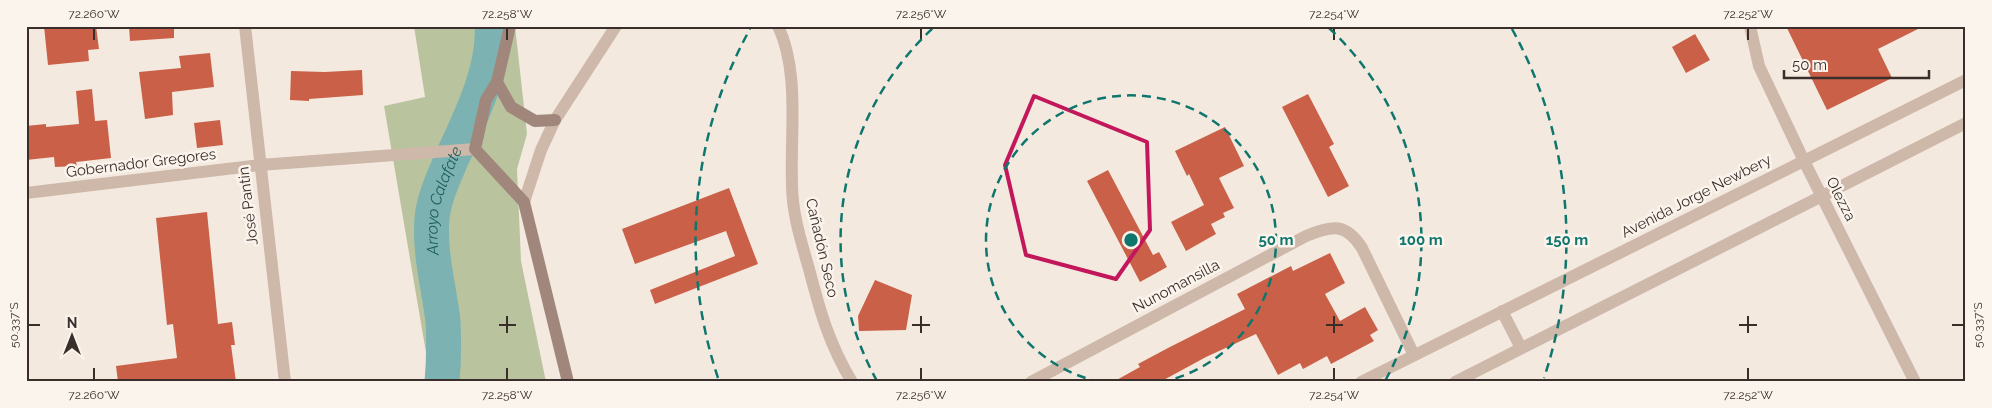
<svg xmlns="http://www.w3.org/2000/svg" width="1992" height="408" font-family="Raleway,sans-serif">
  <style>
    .green { fill: #b9c49e }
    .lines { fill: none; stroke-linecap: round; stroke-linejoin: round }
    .river { stroke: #7db2b2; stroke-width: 35 }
    .building { fill: #ca6048 }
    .minor { stroke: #cdb8aa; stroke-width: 12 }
    .tertiary { stroke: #cdb8aa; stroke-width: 12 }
    .secondary { stroke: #a1877b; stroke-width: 12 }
    .marked { fill: none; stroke: #c2185b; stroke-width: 4; stroke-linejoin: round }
    .ticks { fill: none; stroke: #3a2e2a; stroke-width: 2 }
    .ring { fill: none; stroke: #0f766e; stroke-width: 2.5; stroke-dasharray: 9 6 }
    .labels { text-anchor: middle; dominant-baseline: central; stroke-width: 5; stroke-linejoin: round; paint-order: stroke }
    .street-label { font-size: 15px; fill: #3a2e2a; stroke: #fbf4ec }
    .water-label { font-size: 16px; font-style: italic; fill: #1e5d5e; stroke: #fbf4ec }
    .centre { fill: #0f766e; stroke: #fbf4ec; stroke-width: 2.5 }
    .ring-label { font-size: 15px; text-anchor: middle; font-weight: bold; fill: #0f766e; stroke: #fbf4ec; stroke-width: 5; stroke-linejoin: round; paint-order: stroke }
    .neatline { fill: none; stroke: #3a2e2a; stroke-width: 2 }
    .ticks-label { font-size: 12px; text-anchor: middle; fill: #3a2e2a }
  </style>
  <rect width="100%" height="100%" fill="#f4e9df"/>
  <path class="green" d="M414 26H515L527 134 517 169 521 261 546 382H431L384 106 425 97Z"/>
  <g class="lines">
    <path class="river" id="s1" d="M442 382C444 361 444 341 443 321 439 287 429 253 432 218 434 198 443 179 451 160 469 121 495 70 492 26"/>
  </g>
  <path class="building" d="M44 26H96L99 49 88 50 89 61 48 65Z
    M129 26H174V38L130 41Z
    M1786 26H1924L1878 49 1892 78 1827 110Z
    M1695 34 1710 60 1686 73 1672 47Z
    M210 53 214 87 172 92 173 115 145 119 139 72 181 68 179 56Z
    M362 70 363 95 309 99V101L290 100 291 71 325 72Z
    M92 89 95 121 107 120 111 158 76 162 77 166 55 167 54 157 26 160V126L46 124V127L79 124 76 91Z
    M1308 94 1334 144 1329 147 1349 186 1328 197 1282 107Z
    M220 120 223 145 197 148 194 123Z
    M1225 127 1244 166 1219 178 1234 208 1223 213 1225 217 1211 224 1216 234 1186 251 1171 222 1204 205 1189 174 1187 176 1175 151Z
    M1108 170 1153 255 1159 252 1167 267 1140 282 1087 181Z
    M729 188 758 264 655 304 650 290 735 256 726 231 635 264 622 229Z
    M207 212 218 324 232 322 235 345H231L236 382H118L116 366 177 358 173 324 167 325 156 218Z
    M1330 253 1345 283 1325 294 1340 321 1365 307 1378 330 1370 335 1374 341 1331 364 1327 356 1303 369 1300 363 1278 375 1256 334 1206 357 1160 382H1113L1140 367 1138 364 1168 348 1245 309 1237 294 1291 266 1293 271Z
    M875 280 912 295 906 330 859 331 858 316Z"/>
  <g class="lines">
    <path class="minor" d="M245 26 285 382
      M1750 26 1759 66 1804 161 1915 382
      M26 193 260 165 475 149
      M1031 382 1306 236C1333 225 1346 223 1362 248L1414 355"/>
    <path class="tertiary" d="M778 26C800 72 790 133 792 184 792 213 801 241 809 269 820 311 829 344 852 382
      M524 202 541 150 555 120 616 26
      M1502 311 1521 348
      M1361 382 1966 80
      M1455 382 1966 123"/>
    <path class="secondary" d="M510 26 497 82 486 100 475 149 524 202 568 382
      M497 82 511 107 535 121 555 120"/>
  </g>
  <path class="marked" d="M1034 96 1147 142 1150 230 1116 279 1026 255 1005 165Z"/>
  <path class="ticks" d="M94 28V40M507 28V40M921 28V40M1334 28V40M1748 28V40M507 316V333M921 316V333M1334 316V333M1748 316V333M28 325H40M499 325H516M912 325H930M1326 325H1343M1739 325H1757M1952 325H1964M94 368V380M507 368V380M921 368V380M1334 368V380M1748 368V380"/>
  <g class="ring">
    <path d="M1100 382A145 145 0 1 1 1162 382"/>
    <path d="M877 381A290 290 0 0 1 933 28M1329 28A290 290 0 0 1 1385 381"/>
    <path d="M718 378A436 436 0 0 1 750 29M1512 29A436 436 0 0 1 1544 378"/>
  </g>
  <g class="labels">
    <g class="street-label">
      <text transform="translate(141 163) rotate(-7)">Gobernador Gregores</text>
      <text transform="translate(1696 196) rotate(-27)">Avenida Jorge Newbery</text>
      <text transform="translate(1841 199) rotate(63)">Olezza</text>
      <text transform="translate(248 206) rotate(-97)">José Pantin</text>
      <text transform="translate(822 248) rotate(77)">Cañadón Seco</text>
      <text transform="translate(1176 286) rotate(-28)">Nunomansilla</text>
    </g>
    <g class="water-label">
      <text stroke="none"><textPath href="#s1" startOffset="184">Arroyo Calafate</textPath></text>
    </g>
  </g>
  <circle cx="1131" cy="240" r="8" class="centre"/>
  <g class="ring-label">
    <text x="1276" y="245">50 m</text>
    <text x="1421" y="245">100 m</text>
    <text x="1567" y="245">150 m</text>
  </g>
  <rect width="1992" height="408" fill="none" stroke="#fbf4ec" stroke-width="55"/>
  <g transform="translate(72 336)" stroke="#fbf4ec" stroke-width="4" paint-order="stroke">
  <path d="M0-4L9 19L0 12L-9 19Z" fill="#3a2e2a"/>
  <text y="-8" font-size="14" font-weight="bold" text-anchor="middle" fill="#3a2e2a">N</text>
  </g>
  <path d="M1784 70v8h145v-8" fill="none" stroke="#3a2e2a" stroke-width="2.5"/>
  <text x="1792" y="70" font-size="15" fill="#3a2e2a" stroke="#fbf4ec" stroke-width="4" paint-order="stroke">50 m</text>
  <rect x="28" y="28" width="1936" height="352" class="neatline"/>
  <g class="ticks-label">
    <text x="94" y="18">72.260°W</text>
    <text x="507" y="18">72.258°W</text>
    <text x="921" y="18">72.256°W</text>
    <text x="1334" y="18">72.254°W</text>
    <text x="1748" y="18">72.252°W</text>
    <text transform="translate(14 325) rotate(-90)" y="4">50.337°S</text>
    <text transform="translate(1978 325) rotate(-90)" y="4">50.337°S</text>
    <text x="94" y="399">72.260°W</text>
    <text x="507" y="399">72.258°W</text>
    <text x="921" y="399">72.256°W</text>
    <text x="1334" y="399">72.254°W</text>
    <text x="1748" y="399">72.252°W</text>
  </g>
</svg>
